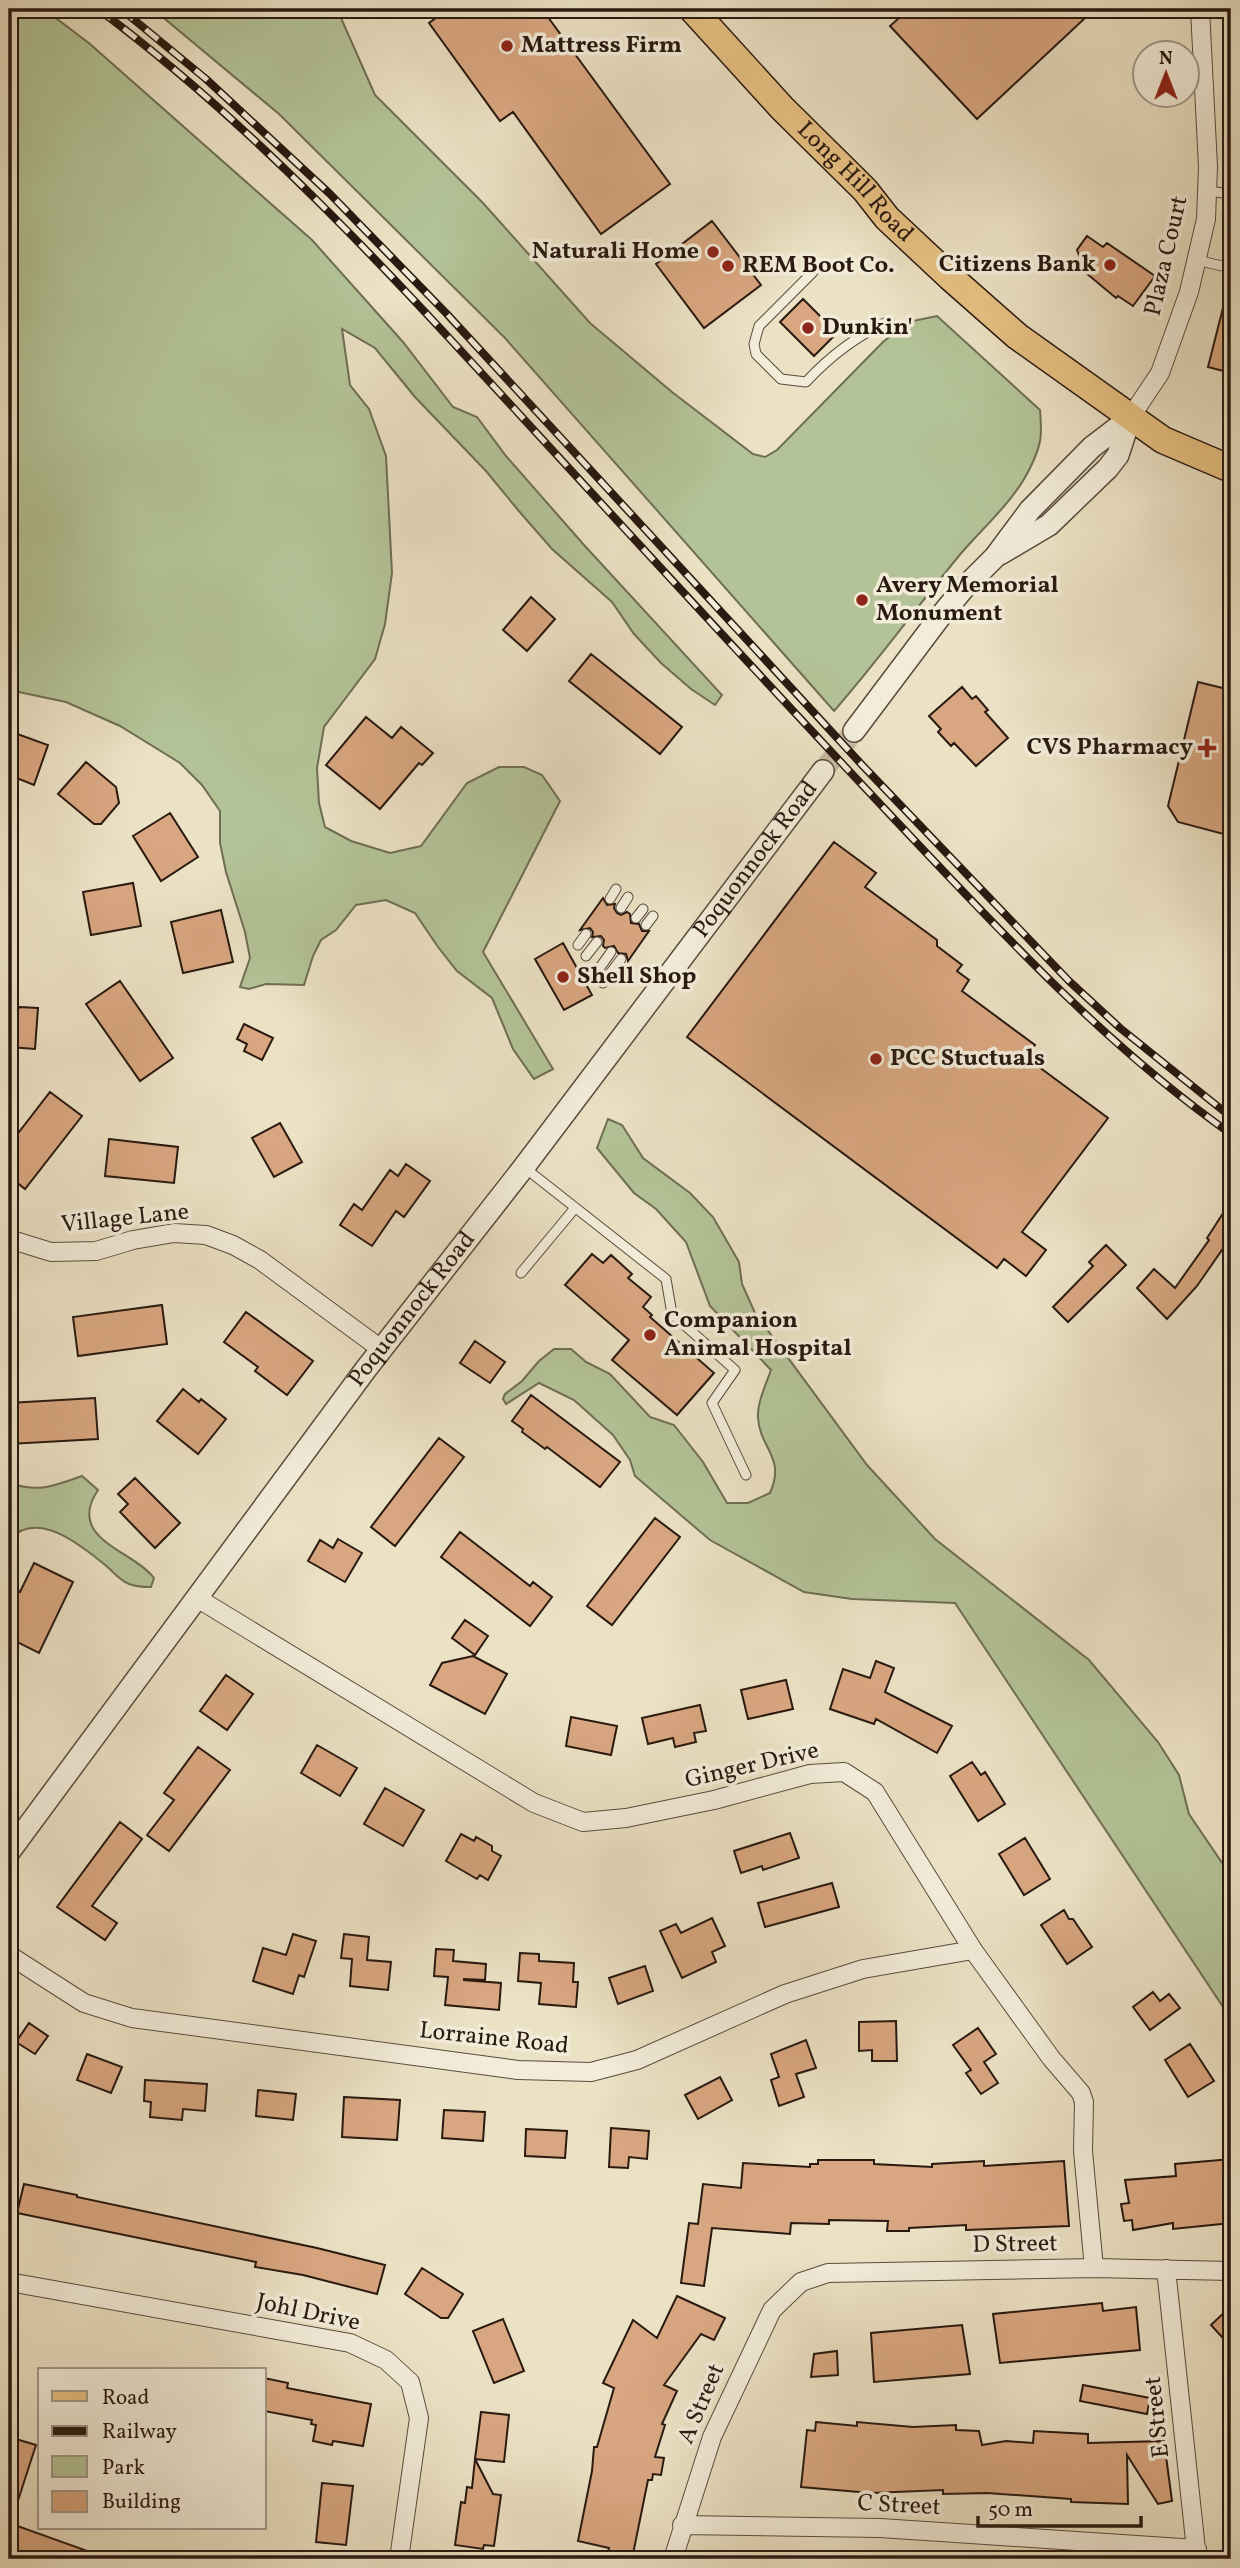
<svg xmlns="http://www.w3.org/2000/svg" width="1240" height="2568" font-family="Vollkorn,serif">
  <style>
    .green { fill: #b3c397; stroke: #6e6e54; stroke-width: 2 }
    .building { fill: #d8a680; stroke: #291910; stroke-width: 2 }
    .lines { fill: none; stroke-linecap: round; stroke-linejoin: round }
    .tertiary-tunnel { stroke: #c4b9a0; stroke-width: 21; stroke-dasharray: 21 10; stroke-linecap: butt }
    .service-casing { stroke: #5a4b3d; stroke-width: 11 }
    .minor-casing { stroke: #5a4b3d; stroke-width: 20 }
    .tertiary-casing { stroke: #5a4b3d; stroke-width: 24 }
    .primary-casing { stroke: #291910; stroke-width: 29 }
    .service { stroke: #f2ecd9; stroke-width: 9 }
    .minor { stroke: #f2ecd9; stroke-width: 18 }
    .tertiary { stroke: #f2ecd9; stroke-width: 21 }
    .primary { stroke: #e6c082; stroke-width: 26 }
    .rail-casing { stroke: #291910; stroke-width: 8 }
    .rail { stroke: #f2ecd9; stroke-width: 5; stroke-dasharray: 16; stroke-linecap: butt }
    .poi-dot { fill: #8f2418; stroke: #f2ecd9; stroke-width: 2.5 }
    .labels { text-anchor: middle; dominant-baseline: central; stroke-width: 7; stroke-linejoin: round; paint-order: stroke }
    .poi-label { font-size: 24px; font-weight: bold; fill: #291910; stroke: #f2ecd9; text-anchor: start }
    .street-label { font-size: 24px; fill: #291910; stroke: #f2ecd9 }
  </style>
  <rect width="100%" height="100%" fill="#ebe1c4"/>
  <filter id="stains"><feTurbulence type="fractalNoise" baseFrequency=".00286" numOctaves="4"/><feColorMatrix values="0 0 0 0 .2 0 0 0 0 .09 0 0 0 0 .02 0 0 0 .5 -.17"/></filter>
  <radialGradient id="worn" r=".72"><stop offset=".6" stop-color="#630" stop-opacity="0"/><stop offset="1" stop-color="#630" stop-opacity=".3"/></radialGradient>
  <path class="green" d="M9 9H44L90 44 312 240 403 342 453 407 477 417 506 456 584 545 722 695 715 705 691 689 661 663 634 634 612 602 552 549 518 510 486 471 415 397 375 348 342 329 350 385 369 409 386 456 392 573 385 624 375 659 324 727 317 768 319 803 325 827 351 841 390 853 421 846 467 783 499 767H524L542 775 560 801 483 952 553 1069 534 1079 513 1049 492 998 457 971 438 947 415 913 386 900 356 905 336 930 321 940 313 956 304 985 266 984 249 989 240 987 250 958 245 932 226 872 220 843V811L202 785 180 763 120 726 66 702 9 690Z
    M153 9H337L375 95 483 203 590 323 672 392 753 454 765 457 777 450 883 342 908 322 937 316 1040 410C1042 435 1042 443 1031 466 1015 501 982 528 958 557 916 608 877 662 834 711L505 338 279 114Z
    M608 1119 622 1125 643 1158 690 1193 713 1217 739 1262 742 1284 755 1313 867 1465 935 1539 1089 1660 1158 1742 1179 1775 1189 1814 1231 1876V2019L955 1603 852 1599 804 1592 710 1540 635 1476 630 1460 613 1435 574 1400 539 1383 506 1404 503 1399 505 1394 522 1381 539 1361 554 1349H571L586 1362 610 1374 650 1417 674 1425 703 1462 727 1503H748L770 1493C786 1457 760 1449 758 1418 757 1403 766 1384 771 1370L710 1306 686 1242 656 1209 634 1193 597 1148Z
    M82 1476 98 1490C65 1539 133 1550 154 1578L151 1587C144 1587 136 1587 129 1584 119 1580 113 1571 104 1564 79 1544 38 1510 9 1539V1483C40 1493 53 1486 82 1476Z"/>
  <path class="building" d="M448 9H542L670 184 601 234 513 112 500 121 429 23Z
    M909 9H1075L1084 19 977 119 890 26Z
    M712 221 761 285 704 328 656 264Z
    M1087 236 1103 247 1107 243 1155 276 1133 306 1118 296 1116 298 1086 273 1077 250Z
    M803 299 837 333 814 356 780 322Z
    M1225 300 1231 301V373L1208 367Z
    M531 597 555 619 527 651 503 630Z
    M591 654 682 727 660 754 569 681Z
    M1198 682 1231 690V836L1178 822 1168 806Z
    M962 687 972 699 976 696 988 710 985 712 1008 738 976 766 954 743 951 746 938 732 941 729 929 716Z
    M366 717 392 738 401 727 433 753 422 765 419 763 380 809 326 765Z
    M9 731 48 745 34 785 9 775Z
    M86 762 116 787 119 803 101 824H94L58 794Z
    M170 813 198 857 161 881 133 836Z
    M834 842 876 873 865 887 937 940V946L962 965 957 971 969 980 962 991 1035 1045 1028 1054 1041 1063 1039 1067 1108 1118 1022 1232 1046 1250 1026 1276 1004 1259 997 1268 687 1037Z
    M133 883 141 926 91 935 83 892Z
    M603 898 607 905 615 904 614 908 617 913 621 915 627 912 630 914 631 923 639 924 642 931H649L628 961 626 954 618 953 614 946 605 948 603 946 604 940 601 936 592 937 593 932 590 928 580 930Z
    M221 910 233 962 183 973 171 922Z
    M563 943 592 995 564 1010 535 959Z
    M120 981 173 1058 140 1081 86 1004Z
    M19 1007 38 1008 35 1049 9 1047V1010H18Z
    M244 1024 273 1038 262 1060 244 1051 247 1044 237 1039Z
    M50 1092 82 1116 25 1189 9 1176V1145Z
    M280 1123 302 1162 274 1177 252 1138Z
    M109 1139 178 1147 174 1183 105 1176Z
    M406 1164 430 1181 404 1217 396 1211 372 1246 340 1225 354 1204 362 1210 390 1170 398 1176Z
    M1231 1201V1237L1197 1286 1167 1319 1137 1288 1154 1269 1175 1288 1209 1240 1207 1238Z
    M1106 1245 1126 1265 1068 1322 1053 1307 1093 1266 1089 1262Z
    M592 1254 603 1263 611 1255 632 1274 628 1278 651 1297 643 1307 652 1315 650 1317 714 1373 677 1415 612 1360 629 1340 565 1285Z
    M162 1305 167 1344 78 1356 73 1317Z
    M246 1312 313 1361 287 1395 255 1371 258 1367 224 1342Z
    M475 1341 505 1362 490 1383 460 1363Z
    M183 1389 199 1402 201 1399 226 1419 198 1454 157 1421Z
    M531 1395 620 1462 600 1487 547 1447 545 1449 522 1432 523 1429 512 1421Z
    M95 1398 98 1439 9 1444V1403Z
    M439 1438 464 1457 395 1546 371 1527Z
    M135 1478 180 1523 155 1548 120 1512 128 1504 118 1494Z
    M655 1518 680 1537 612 1625 587 1606Z
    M460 1532 530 1586 533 1582 552 1597 530 1626 441 1557Z
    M338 1539 362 1553 345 1582 308 1561 320 1540 333 1548Z
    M34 1563 73 1582 39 1653 9 1638V1586L20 1592Z
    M465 1620 488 1636 475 1655 452 1638Z
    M473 1656 507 1674 485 1714 430 1685 442 1663Z
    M876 1661 894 1668 885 1692 952 1726 937 1753 876 1719 874 1724 830 1709 843 1669 870 1678Z
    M226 1675 253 1694 227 1730 200 1711Z
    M786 1680 793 1709 748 1719 741 1690Z
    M700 1705 706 1731 694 1733 696 1742 675 1747 673 1738 648 1744 642 1718Z
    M571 1717 617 1726 611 1755 566 1746Z
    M317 1745 357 1768 340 1796 301 1773Z
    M198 1747 230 1770 169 1851 147 1835 174 1800 164 1793Z
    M972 1762 981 1775 985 1772 1005 1804 978 1821 950 1776Z
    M385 1788 424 1810 403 1846 364 1824Z
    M120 1822 142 1839 92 1906 117 1923 105 1940 57 1907Z
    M790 1833 799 1858 763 1870 762 1866 741 1873 734 1851Z
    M461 1834 474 1841 476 1837 492 1846V1851L501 1856 488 1880 480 1875 477 1879 446 1861Z
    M1025 1838 1050 1879 1024 1895 999 1854Z
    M832 1883 839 1907 765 1927 758 1903Z
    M1064 1910 1069 1919H1073L1092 1947 1067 1964 1041 1925Z
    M712 1918 725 1946 712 1952 716 1962 682 1978 660 1931 676 1924 681 1933Z
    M293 1934 316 1941 304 1977 299 1975 293 1994 253 1981 263 1948 286 1955Z
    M344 1934 369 1937 367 1960 391 1962 388 1990 350 1986 352 1959 341 1958Z
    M436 1949 454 1950 453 1961 486 1964 485 1980 464 1979V1980L501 1983 499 2010 445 2005 448 1977 434 1976Z
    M520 1953 539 1954V1961L574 1963 573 1982H578L576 2007 539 2004 541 1983 518 1981Z
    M645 1966 653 1991 618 2004 609 1978Z
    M1153 1992 1160 2001 1169 1994 1180 2008 1150 2030 1133 2007Z
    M896 2021 897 2061H872V2050L859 2051V2022Z
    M29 2023 48 2036 35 2054 16 2042Z
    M978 2028 996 2054 984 2062 998 2083 981 2094 966 2073 971 2070 953 2045Z
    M806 2040 816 2068 796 2074 804 2097 779 2106 771 2080 779 2077 771 2054Z
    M1190 2044 1214 2081 1188 2097 1165 2060Z
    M87 2054 122 2067 111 2093 77 2080Z
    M720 2077 732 2100 698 2119 685 2095Z
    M145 2080 207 2084 205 2111 183 2109 182 2120 150 2117 151 2102 144 2101Z
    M258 2090 296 2094 293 2120 256 2116Z
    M344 2097 400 2100 397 2140 342 2137Z
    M444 2110 485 2112 483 2141 442 2138Z
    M611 2128 649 2131 647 2159 629 2157 628 2168 609 2167Z
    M526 2129 567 2131 565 2158 525 2156Z
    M1231 2159V2223L1173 2229V2223L1133 2230 1132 2220 1124 2221 1121 2204 1129 2203 1125 2180 1176 2176 1175 2164Z
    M818 2160H874V2164L932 2167V2164L984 2161V2166L1064 2161 1069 2226 966 2230V2225L909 2228V2231H887L888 2221 829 2220V2224L791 2223 790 2234 712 2228 704 2286 681 2283 689 2223 698 2224 703 2184 741 2188 743 2163 810 2167V2164H818Z
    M24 2184 77 2195V2197L317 2248 385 2265 377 2294 303 2275 255 2267 256 2262 17 2213Z
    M422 2268 463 2294 448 2318H441L405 2294Z
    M677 2296 725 2318 714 2340 701 2334 664 2385 677 2391 662 2424 665 2425 655 2457 664 2458 661 2475 653 2474 652 2480H648L632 2559 607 2556 609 2548 578 2541 592 2471 594 2447H597L614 2388 603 2383 633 2320 657 2338Z
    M1102 2303 1103 2311 1136 2307 1140 2350 1000 2363 993 2314Z
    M1231 2306V2347L1211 2325Z
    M503 2319 524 2371 494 2383 473 2331Z
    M962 2325 970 2374 874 2382 871 2333Z
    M837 2351 838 2375 811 2377 814 2354Z
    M264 2378 288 2383 287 2388 371 2404 363 2446 333 2441 332 2445 313 2441 316 2425 311 2424 312 2420 264 2411Z
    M1083 2385 1150 2398 1147 2414 1080 2401Z
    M481 2412 509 2415 504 2462 475 2459Z
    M816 2422 857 2426V2422L913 2427 956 2425V2430L979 2431 982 2445 1006 2441 1033 2443 1034 2431 1088 2434V2443L1164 2441 1172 2501 1158 2504 1127 2455 1128 2504 1071 2502V2499L987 2493 943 2494V2490L871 2493 801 2487 807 2430 815 2431Z
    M9 2437 36 2445 12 2519H9Z
    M475 2459 493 2494 501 2495 494 2546 484 2545 483 2549 455 2545 461 2502 465 2503 467 2487 472 2488Z
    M322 2483 353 2486 346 2545 316 2542Z
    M9 2523 104 2557V2559H9Z"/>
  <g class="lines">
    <path class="tertiary-tunnel" d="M823 771 854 731"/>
    <g class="service-casing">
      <path id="service" d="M1207 191 1231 194
        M1196 260 1231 268
        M813 272 759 326 754 344 756 354 781 379 806 382C831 355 856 336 889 321
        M610 899 616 889
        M621 908 628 897
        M636 918 643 909
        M646 925 653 916
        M578 945 586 934
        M586 956 597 942
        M596 973 611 952
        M603 983 621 959
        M525 1168 666 1279 672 1314 735 1370 712 1403 746 1475
        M521 1273 575 1208"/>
    </g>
    <g class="minor-casing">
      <path id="minor" d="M1130 418 1160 373 1189 292 1206 219 1208 167 1200 9
        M9 1239 51 1252 96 1251 133 1240 174 1233 206 1235 233 1245 260 1260 381 1349
        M197 1598 534 1803 583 1822 626 1818 714 1800 810 1774 844 1772 875 1792 973 1950 1051 2058 1081 2093 1084 2102 1083 2151 1094 2268
        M9 1955 84 2003 132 2018 518 2070 591 2072 637 2060 785 1994 863 1969 973 1950
        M1166 2269 1197 2559
        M9 2282 350 2343 386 2360 410 2382 419 2418 399 2559
        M682 2525 880 2528 1197 2549
        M673 2559 712 2437 772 2310 801 2282 828 2273 1094 2268 1231 2271"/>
    </g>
    <g class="tertiary-casing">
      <g id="tertiary">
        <path d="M1000 554 1049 525 1108 468 1118 455 1130 418"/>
        <path d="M854 731 939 618 963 589 995 557 1030 510 1092 447 1130 418"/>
        <path id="s1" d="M9 1852 366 1369 524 1167 823 771"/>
      </g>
    </g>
    <g class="primary-casing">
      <g id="primary">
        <path id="s2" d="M692 9 782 108 865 190 887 218 950 277 1017 336 1163 440 1231 469"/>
      </g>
    </g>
    <use href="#service" class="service"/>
    <use href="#minor" class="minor"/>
    <use href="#tertiary" class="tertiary"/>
    <use href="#primary" class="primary"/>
    <g class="rail-casing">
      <path id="rail" d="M98 9C255 126 389 272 520 415 645 551 770 687 897 822 1003 934 1104 1044 1231 1134
        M121 9 206 79 329 193 446 313 863 766 1069 981 1120 1028 1231 1117"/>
    </g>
    <use href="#rail" class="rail"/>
  </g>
  <g class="poi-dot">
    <circle cx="507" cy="46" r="7"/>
    <circle cx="713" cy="252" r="7"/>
    <circle cx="1110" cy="265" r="7"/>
    <circle cx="728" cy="266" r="7"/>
    <circle cx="808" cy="328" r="7"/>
    <circle cx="862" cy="600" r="7"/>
    <path d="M1203.5 737.5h7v7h7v7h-7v7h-7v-7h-7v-7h7z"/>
    <circle cx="563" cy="977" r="7"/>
    <circle cx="876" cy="1059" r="7"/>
    <circle cx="650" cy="1335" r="7"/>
  </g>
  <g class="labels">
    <g class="poi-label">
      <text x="521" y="46">Mattress Firm</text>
      <text x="699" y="252" text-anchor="end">Naturali Home</text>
      <text x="1096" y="265" text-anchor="end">Citizens Bank</text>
      <text x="742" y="266">REM Boot Co.</text>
      <text x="822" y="328">Dunkin'</text>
      <text x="876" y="586">Avery Memorial<tspan x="876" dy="28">Monument</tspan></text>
      <text x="1193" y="748" text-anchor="end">CVS Pharmacy</text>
      <text x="577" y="977">Shell Shop</text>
      <text x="890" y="1059">PCC Stuctuals</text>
      <text x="664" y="1321">Companion<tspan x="664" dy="28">Animal Hospital</tspan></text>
    </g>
    <g class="street-label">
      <text stroke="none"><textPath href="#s2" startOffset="238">Long Hill Road</textPath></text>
      <text transform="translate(1167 256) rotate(-77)">Plaza Court</text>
      <text stroke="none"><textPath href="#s1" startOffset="1242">Poquonnock Road</textPath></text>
      <text transform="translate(125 1219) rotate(-6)">Village Lane</text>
      <text stroke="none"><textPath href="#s1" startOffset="676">Poquonnock Road</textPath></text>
      <text transform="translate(752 1766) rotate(-13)">Ginger Drive</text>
      <text transform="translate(494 2039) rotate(6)">Lorraine Road</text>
      <text transform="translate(1015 2245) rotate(-1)">D Street</text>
      <text transform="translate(308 2313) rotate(12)">Johl Drive</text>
      <text transform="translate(702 2404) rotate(-67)">A Street</text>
      <text transform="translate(1158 2417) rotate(-96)">E Street</text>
      <text transform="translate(899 2506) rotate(3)">C Street</text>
    </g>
  </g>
  <rect width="1240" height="2568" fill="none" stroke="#ebe1c4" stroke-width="35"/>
  <rect x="10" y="10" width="1219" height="2547" fill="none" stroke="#291910" stroke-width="3.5"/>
  <rect x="18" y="18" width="1205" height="2533" fill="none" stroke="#291910" stroke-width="2"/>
  <rect x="38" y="2368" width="228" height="161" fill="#f2ecd9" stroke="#a29889" stroke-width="2"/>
  <rect x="52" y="2391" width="35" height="10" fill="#e6c082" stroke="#a29889" stroke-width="2"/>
  <text x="102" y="2404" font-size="21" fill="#291910">Road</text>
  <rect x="52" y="2426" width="35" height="10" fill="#291910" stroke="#a29889" stroke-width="2"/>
  <text x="102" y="2438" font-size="21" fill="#291910">Railway</text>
  <rect x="52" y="2456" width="35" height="21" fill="#b3c397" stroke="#a29889" stroke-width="2"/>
  <text x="102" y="2474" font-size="21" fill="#291910">Park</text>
  <rect x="52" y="2491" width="35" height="21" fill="#d8a680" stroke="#a29889" stroke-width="2"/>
  <text x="102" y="2508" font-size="21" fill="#291910">Building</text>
  <g transform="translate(1166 74)"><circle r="33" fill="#f2ecd9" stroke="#a29889" stroke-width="2"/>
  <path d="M0-5L12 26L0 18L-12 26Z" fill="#8f2418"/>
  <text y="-10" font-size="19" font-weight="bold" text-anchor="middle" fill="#291910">N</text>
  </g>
  <path d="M978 2516v10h163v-10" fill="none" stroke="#291910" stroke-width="3.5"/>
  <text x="988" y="2516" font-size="21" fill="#291910" stroke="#f2ecd9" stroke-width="5" paint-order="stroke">50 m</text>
  <rect width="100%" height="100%" filter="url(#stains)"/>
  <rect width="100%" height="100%" fill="url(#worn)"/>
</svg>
